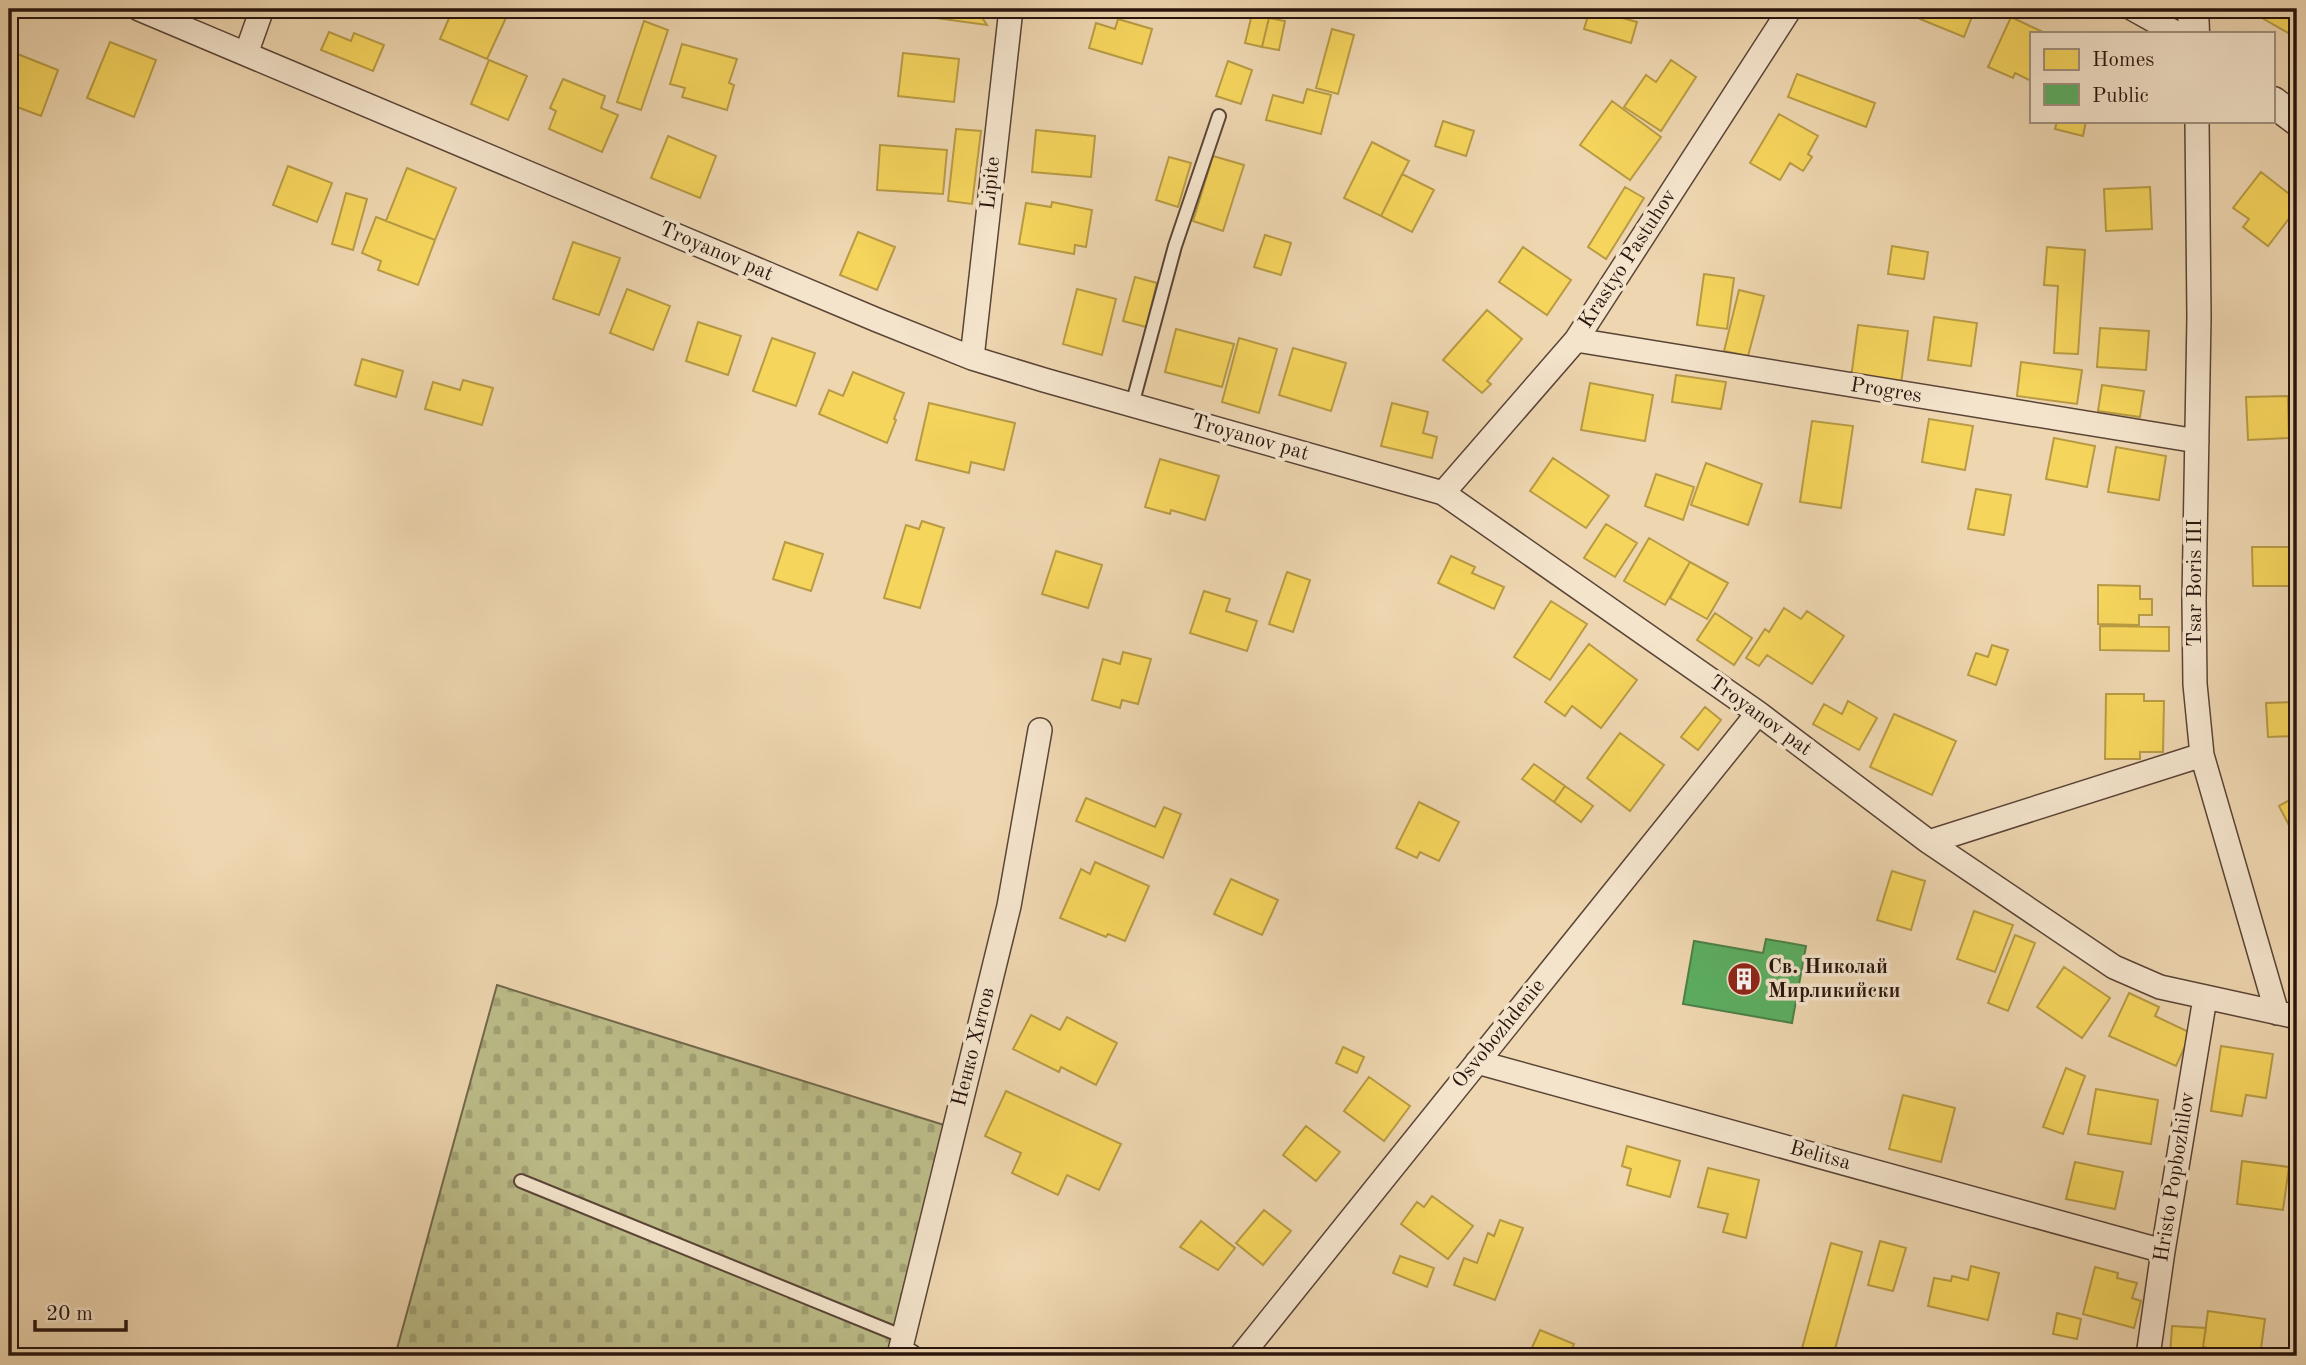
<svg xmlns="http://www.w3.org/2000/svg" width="2306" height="1365" font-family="'Old Standard TT',serif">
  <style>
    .cemetery { fill: url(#cemetery-stones); stroke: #72684b; stroke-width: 2 }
    .homes { fill: #f6d55c; stroke: #b89b44; stroke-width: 2 }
    .public { fill: #5aae61; stroke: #4b8048; stroke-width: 2 }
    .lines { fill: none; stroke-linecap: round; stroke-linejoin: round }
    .service-casing { stroke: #5a4436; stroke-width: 16 }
    .minor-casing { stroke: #5a4436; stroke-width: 26 }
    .tertiary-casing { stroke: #5a4436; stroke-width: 33 }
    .service { stroke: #f4e4cc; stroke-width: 12 }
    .minor { stroke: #f4e4cc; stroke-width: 23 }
    .tertiary { stroke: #f4e4cc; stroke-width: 30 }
    .labels { text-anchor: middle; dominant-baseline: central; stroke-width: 7; stroke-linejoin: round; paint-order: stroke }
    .street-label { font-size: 21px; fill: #28140d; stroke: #f4e4cc }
    .poi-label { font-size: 21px; font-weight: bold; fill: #28140d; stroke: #f4e4cc; text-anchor: start }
  </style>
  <defs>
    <pattern id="cemetery-stones" width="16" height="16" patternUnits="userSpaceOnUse" patternTransform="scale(1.75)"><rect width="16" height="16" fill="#bcbd89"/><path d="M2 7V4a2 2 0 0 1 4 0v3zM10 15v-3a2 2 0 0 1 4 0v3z" fill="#a2a275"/></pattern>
  </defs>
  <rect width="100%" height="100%" fill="#eed6b0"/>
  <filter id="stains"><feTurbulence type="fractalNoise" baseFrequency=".00286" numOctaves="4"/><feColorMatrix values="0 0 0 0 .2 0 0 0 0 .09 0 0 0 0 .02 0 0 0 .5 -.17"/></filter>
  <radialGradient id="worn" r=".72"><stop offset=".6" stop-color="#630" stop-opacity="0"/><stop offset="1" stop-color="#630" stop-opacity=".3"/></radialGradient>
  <path class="cemetery" d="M497 985 944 1125 902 1356H395Z"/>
  <path class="homes" d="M453 9H510L487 59 440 39Z
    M906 9H976L987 25 906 14Z
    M1253 9H1271L1269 18 1252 14Z
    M1590 9 1637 22 1631 43 1584 29Z
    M1925 9H1975L1964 37 1920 19Z
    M2268 9H2297V38L2262 18Z
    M1252 14 1269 18 1262 47 1245 43Z
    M2011 17 2045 33H2031V81L2015 73 2013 78 1988 67Z
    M1269 18 1285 21 1279 50 1262 47Z
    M1118 19 1152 29 1142 64 1089 48 1096 23 1115 29Z
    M644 21 668 30 641 110 617 102Z
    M1332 29 1354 35 1338 94 1316 88Z
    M329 32 351 41 354 33 384 45 373 71 321 50Z
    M110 42 156 60 134 117 87 98Z
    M682 44 737 59 729 83 734 85 727 110 682 97 685 88 670 84Z
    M15 53 58 70 41 116 9 104V72Z
    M903 53 959 59 954 102 898 96Z
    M489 60 527 76 508 120 471 104Z
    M1671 60 1696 77 1661 131 1624 107 1646 75 1656 82Z
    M1228 61 1252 70 1241 104 1216 96Z
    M1797 74 1875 103 1866 127 1788 97Z
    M563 79 605 96 601 108 618 115 602 152 549 129 556 111 550 108Z
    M1307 89 1331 95 1321 134 1266 120 1273 95 1303 103Z
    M1612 101 1661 137 1630 180 1580 145Z
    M1779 114 1818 136 1808 154 1812 157 1803 171 1790 163 1780 180 1750 163Z
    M1443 121 1474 131 1466 156 1435 146Z
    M2057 121H2086L2083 136 2055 129Z
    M956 129 981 131 972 204 948 201Z
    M1036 130 1095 136 1091 177 1032 172Z
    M668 136 716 156 700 198 651 178Z
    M1372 142 1409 161 1381 216 1344 198Z
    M880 145 947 150 943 194 877 190Z
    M1213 156 1244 165 1223 231 1193 221Z
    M1169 157 1191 163 1178 207 1156 200Z
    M288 166 332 183 317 222 273 205Z
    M407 168 456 188 435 240 386 221Z
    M2261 172 2297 200V208L2268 246 2243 227 2249 219 2233 208Z
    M1402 174 1434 190 1412 232 1381 216Z
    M1625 187 1644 198 1606 259 1588 247Z
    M2150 187 2152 229 2106 231 2104 189Z
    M346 193 367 199 353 250 332 244Z
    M1052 202 1092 210 1086 247 1075 245 1074 254 1019 244 1026 203 1051 207Z
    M376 217 435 240 418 285 378 270 381 261 362 253Z
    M858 232 895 247 877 290 840 275Z
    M1265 235 1291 243 1281 275 1254 267Z
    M573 242 620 258 599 315 553 299Z
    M1892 246 1928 252 1924 279 1888 274Z
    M1523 247 1571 280 1547 315 1499 282Z
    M2047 247 2085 250 2078 354 2054 353 2058 286 2044 285Z
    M1704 274 1734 278 1727 329 1697 325Z
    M1135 277 1157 283 1146 327 1123 321Z
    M627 289 670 306 653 350 610 333Z
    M1077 289 1116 299 1102 355 1063 344Z
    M1739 290 1764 296 1748 356 1724 351Z
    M1487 310 1522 339 1487 381 1491 384 1482 393 1443 360Z
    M1934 317 1977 323 1971 366 1928 360Z
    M698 322 741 336 728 375 686 361Z
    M1858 325 1908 331 1901 384 1851 378Z
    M2100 328 2149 331 2146 370 2097 367Z
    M1176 329 1234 344 1222 387 1165 372Z
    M772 338 815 353 796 406 753 391Z
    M1239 338 1277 349 1259 413 1222 402Z
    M1293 348 1346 363 1331 411 1279 395Z
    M362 359 403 371 396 397 355 385Z
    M2021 362 2082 370 2077 404 2017 396Z
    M853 372 904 393 894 419 896 420 887 443 819 414 829 390 843 396Z
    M1676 375 1726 382 1721 409 1672 402Z
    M463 380 493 388 482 425 425 409 433 382 460 390Z
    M1590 383 1653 395 1645 441 1581 430Z
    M2102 385 2144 391 2140 417 2098 411Z
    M2288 396 2289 438 2248 440 2246 397Z
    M929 403 1015 423 1004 470 971 462 969 473 916 460Z
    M1392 403 1428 412 1423 433 1437 437 1432 458 1381 446Z
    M1929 419 1973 426 1965 470 1922 462Z
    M1812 421 1853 426 1841 508 1800 502Z
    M2054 438 2095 446 2087 487 2046 479Z
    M2116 447 2166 456 2159 500 2108 492Z
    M1553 458 1609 496 1586 528 1530 491Z
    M1160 459 1219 476 1205 520 1171 510 1170 514 1145 507Z
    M1706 463 1762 484 1748 525 1691 505Z
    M1656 474 1694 487 1683 520 1645 506Z
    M1976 489 2011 495 2004 535 1968 529Z
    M922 521 944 528 920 608 884 598 906 525 919 529Z
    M1606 524 1637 543 1615 577 1584 558Z
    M1649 538 1690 562 1665 605 1624 581Z
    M785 542 823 554 811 591 773 579Z
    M2252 547H2297V586H2253Z
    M1056 551 1102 565 1088 608 1042 594Z
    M1451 556 1475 567 1472 573 1504 587 1494 609 1438 583Z
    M1690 562 1728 583 1707 619 1670 598Z
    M1287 572 1310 580 1293 632 1269 624Z
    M2098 585 2140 586V599H2152V615H2139V625L2098 624Z
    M1204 591 1230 599 1226 611 1257 621 1247 651 1190 633Z
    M1551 601 1587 624 1550 680 1514 657Z
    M1784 608 1801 619 1807 611 1844 636 1812 684 1767 655 1759 666 1746 658 1765 629 1769 632Z
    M1715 613 1752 638 1734 665 1697 640Z
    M2100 626 2169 627V651L2100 650Z
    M1589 644 1637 680 1601 728 1572 706 1565 716 1545 702Z
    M1992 645 2008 650 1996 685 1968 675 1976 653 1988 657Z
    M1123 652 1151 659 1138 704 1122 700 1120 708 1092 700 1103 659 1120 664Z
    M2106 694H2144V701H2164L2163 752H2140V759H2105Z
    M1848 701 1877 718 1859 750 1813 724 1824 704 1842 714Z
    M2297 702V736L2268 737 2266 703Z
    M1705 707 1721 720 1698 750 1681 737Z
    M1894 714 1956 741 1932 795 1870 767Z
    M1620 733 1664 765 1630 811 1587 778Z
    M1534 764 1565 786 1554 802 1522 779Z
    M1565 786 1593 806 1581 822 1554 802Z
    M2297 796V833L2294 835 2279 806Z
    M1086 798 1155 827 1164 807 1181 814 1163 858 1076 821Z
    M1419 802 1459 822 1439 861 1420 852 1417 858 1396 848Z
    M1095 862 1149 886 1125 941 1108 934 1106 937 1060 918 1081 869 1090 874Z
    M1892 871 1925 881 1911 930 1877 920Z
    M1231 879 1278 900 1262 935 1214 914Z
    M1974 911 2013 925 1995 972 1957 959Z
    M2015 935 2035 943 2008 1011 1988 1003Z
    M2064 967 2110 998 2082 1038 2037 1007Z
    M2129 993 2159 1007 2155 1016 2191 1033 2176 1066 2109 1036Z
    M1031 1015 1060 1030 1067 1017 1117 1043 1096 1085 1061 1067 1059 1072 1013 1049Z
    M2221 1046 2273 1054 2266 1098 2246 1095 2242 1116 2211 1111Z
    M1343 1047 1364 1057 1357 1073 1336 1063Z
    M2066 1068 2085 1076 2063 1134 2043 1127Z
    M2296 1073H2297V1114L2289 1112Z
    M1369 1077 1410 1106 1384 1141 1344 1111Z
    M2096 1089 2158 1100 2151 1144 2088 1134Z
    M1006 1091 1121 1144 1099 1190 1067 1175 1058 1195 1012 1173 1021 1153 985 1136Z
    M1903 1095 1955 1108 1941 1162 1889 1149Z
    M1306 1126 1340 1152 1316 1181 1283 1155Z
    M1627 1146 1680 1161 1670 1197 1627 1185 1631 1169 1622 1166Z
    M2242 1161 2289 1167 2283 1210 2237 1204Z
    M2075 1162 2123 1172 2115 1209 2066 1199Z
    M1708 1168 1759 1180 1746 1238 1723 1232 1728 1214 1698 1207Z
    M1432 1196 1473 1226 1448 1259 1401 1224 1417 1202 1424 1207Z
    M1264 1210 1291 1231 1263 1265 1236 1243Z
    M1500 1220 1523 1228 1495 1300 1454 1285 1464 1258 1477 1263 1488 1233 1494 1236Z
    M1201 1221 1235 1248 1218 1270 1180 1247Z
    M1880 1241 1906 1248 1893 1291 1868 1285Z
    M1831 1243 1862 1252 1833 1356H1816L1801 1352Z
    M1400 1256 1434 1268 1427 1287 1393 1273Z
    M1971 1266 1999 1273 1988 1320 1928 1306 1934 1278 1951 1281 1952 1276 1968 1280Z
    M2095 1267 2118 1273 2117 1278 2137 1283 2132 1298 2141 1301 2134 1328 2083 1314Z
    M2208 1311 2265 1319 2260 1356H2207L2208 1348 2203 1347Z
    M2057 1313 2081 1319 2077 1339 2053 1334Z
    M2172 1326 2206 1328 2202 1353H2206L2205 1356H2170Z
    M1540 1330 1574 1344 1569 1356H1540L1530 1352Z"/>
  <path class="public" d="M1766 939 1806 946 1792 1023 1683 1004 1694 941 1763 953Z"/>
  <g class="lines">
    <g class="service-casing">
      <path id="service" d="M1132 405 1175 246 1219 116
        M521 1181 904 1337"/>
    </g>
    <g class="minor-casing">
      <path id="minor" d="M139 9 877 320 972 358 1044 380 1443 493 1758 713 1929 842 2114 967 2160 987 2297 1017
        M2133 9 2176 33
        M246 54 262 9
        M2197 121 2199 317 2194 600 2195 684 2202 755 2277 1013
        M1576 340 2197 441
        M972 358 1011 9
        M1443 493 1576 340 1790 9
        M1929 842 2202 755
        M1477 1062 2163 1251
        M910 1356 900 1351 1009 906 1040 730
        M1241 1356 1758 713
        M2148 1356 2163 1251 2205 998"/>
    </g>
    <g class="tertiary-casing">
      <path id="tertiary" d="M2193 9 2194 33
        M2273 102 2297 120"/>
    </g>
    <use href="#service" class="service"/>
    <use href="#minor" class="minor"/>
    <use href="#tertiary" class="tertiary"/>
  </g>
  <defs>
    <g id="building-disc" transform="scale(1.75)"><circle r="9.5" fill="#8f2418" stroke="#f4e4cc"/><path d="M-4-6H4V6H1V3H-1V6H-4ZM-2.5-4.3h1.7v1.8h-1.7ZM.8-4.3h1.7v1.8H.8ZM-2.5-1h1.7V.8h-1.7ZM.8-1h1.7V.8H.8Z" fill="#fff"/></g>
  </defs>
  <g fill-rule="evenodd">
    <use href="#building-disc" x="1744" y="979"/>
  </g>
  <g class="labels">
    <g class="street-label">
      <text transform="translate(991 183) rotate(-84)">Lipite</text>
      <text transform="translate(716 252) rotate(23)">Troyanov pat</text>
      <text transform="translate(1628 259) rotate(-57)">Krastyo Pastuhov</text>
      <text transform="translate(1886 391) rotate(9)">Progres</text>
      <text transform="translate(1250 438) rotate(16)">Troyanov pat</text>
      <text transform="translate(2195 583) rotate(-90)">Tsar Boris III</text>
      <text transform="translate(1760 716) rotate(36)">Troyanov pat</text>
      <text transform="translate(1499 1034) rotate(-51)">Osvobozhdenie</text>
      <text transform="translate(974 1047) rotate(-76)">Ненко Хитов</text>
      <text transform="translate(1820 1156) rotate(15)">Belitsa</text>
      <text transform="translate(2175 1177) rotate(-81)">Hristo Popbozhilov</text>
    </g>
    <g class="poi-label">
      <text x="1768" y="967">Св. Николай<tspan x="1768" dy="24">Мирликийски</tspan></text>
    </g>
  </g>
  <rect width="2306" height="1365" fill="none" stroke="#eed6b0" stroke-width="35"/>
  <rect x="10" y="10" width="2285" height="1344" fill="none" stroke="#28140d" stroke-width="3.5"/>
  <rect x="18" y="18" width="2271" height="1330" fill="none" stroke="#28140d" stroke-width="2"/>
  <rect x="2030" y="32" width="245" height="91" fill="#f4e4cc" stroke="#a29180" stroke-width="2"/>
  <rect x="2044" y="49" width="35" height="21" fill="#f6d55c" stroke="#a29180" stroke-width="2"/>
  <text x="2092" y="66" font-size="21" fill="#28140d">Homes</text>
  <rect x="2044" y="84" width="35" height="21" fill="#5aae61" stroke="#a29180" stroke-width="2"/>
  <text x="2092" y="102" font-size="21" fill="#28140d">Public</text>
  <path d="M35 1320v10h91v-10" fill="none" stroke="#28140d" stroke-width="3.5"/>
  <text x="46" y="1320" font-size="21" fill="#28140d" stroke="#f4e4cc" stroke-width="5" paint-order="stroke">20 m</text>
  <rect width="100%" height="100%" filter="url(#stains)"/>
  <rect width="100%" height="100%" fill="url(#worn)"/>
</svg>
